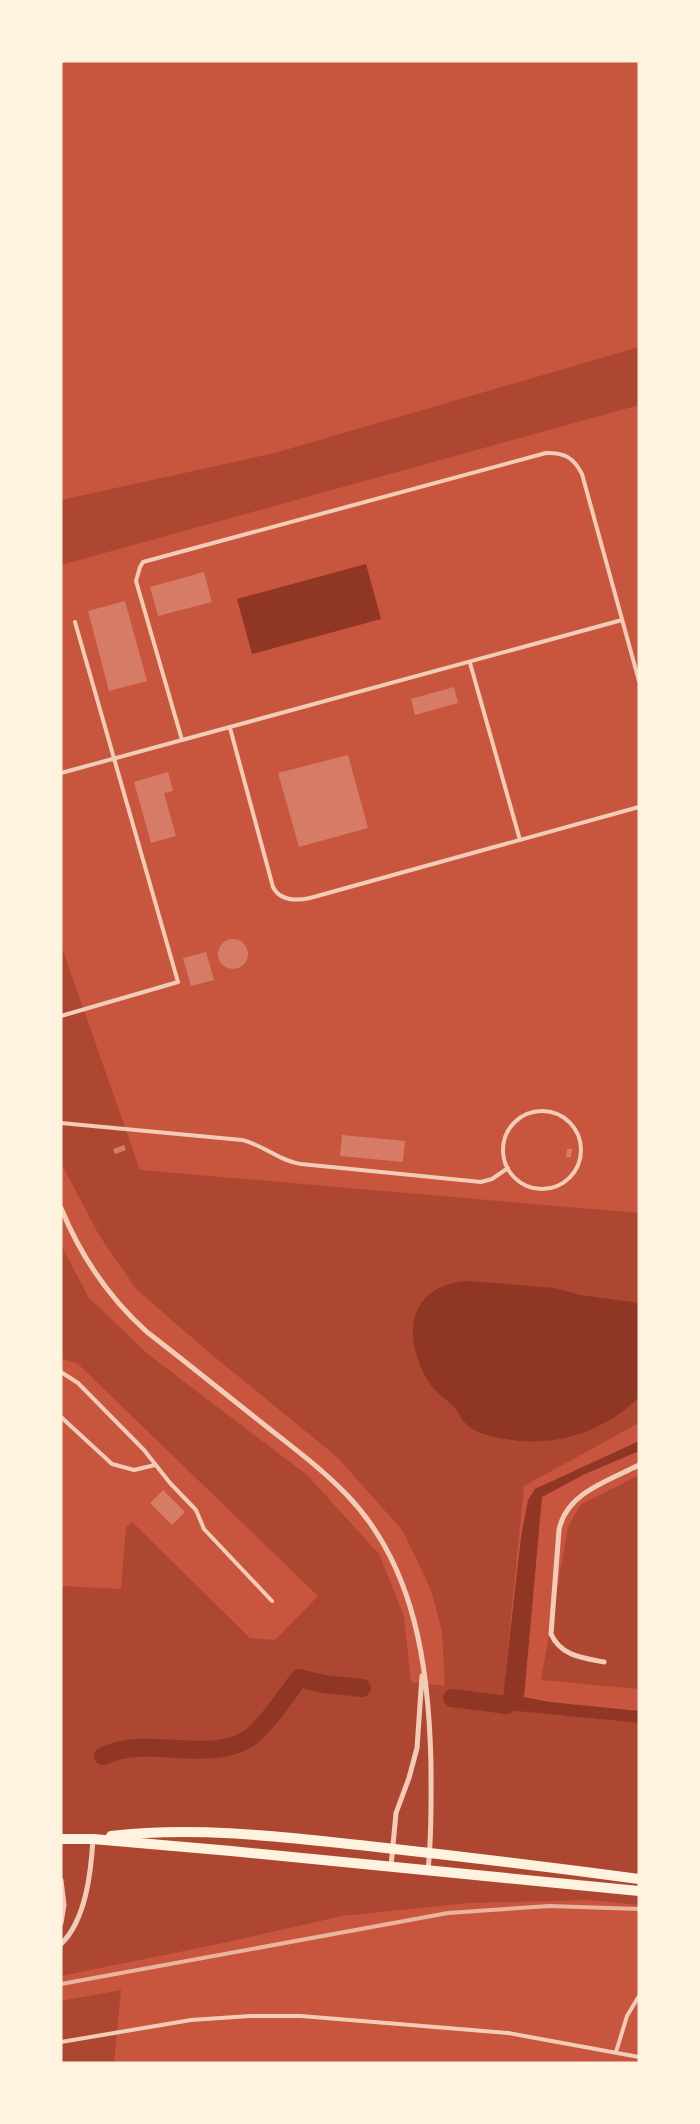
<svg xmlns="http://www.w3.org/2000/svg" width="700" height="2124" font-family="'Space Grotesk',sans-serif">
  <style>
    .green { fill: #ae4732 }
    .water { fill: #8f3625 }
    .lines { fill: none; stroke-linecap: round; stroke-linejoin: round }
    .canal { stroke: #8f3625; stroke-width: 18 }
    .building { fill: #d67c66 }
    .service { stroke: #f1ccb7; stroke-width: 4 }
    .minor { stroke: #f1ccb7; stroke-width: 5 }
    .secondary { stroke: #fff3e0; stroke-width: 10 }
    .rail { stroke: #e9b49f; stroke-width: 4 }
  </style>
  <rect width="100%" height="100%" fill="#c8553d"/>
  <path class="green" d="M639 347V405L61 565V500L275 453Z
    M61 945 140 1170 639 1213V1423L524 1486 503 1698 468 1691 484 1696 485 1708 639 1723V1905L590 1900 469 1903 342 1916 223 1943 61 1976V1586L121 1589 126 1527 132 1522 250 1638 275 1640 318 1596 78 1364 61 1358V1245L89 1298 149 1355 307 1475 379 1554 404 1616 411 1682 445 1686 442 1631 431 1590 403 1531 336 1456 212 1355 136 1289 99 1235 61 1163Z
    M639 1475V1689L541 1680 568 1527 580 1505Z
    M121 1990 114 2063H61V2001Z"/>
  <path class="water" d="M366 564 381 619 252 654 237 599Z
    M469 1281 555 1288 580 1295 639 1303V1397C602 1434 550 1449 500 1438 489 1436 473 1432 465 1423 460 1418 458 1410 452 1405 445 1398 436 1393 430 1384 401 1339 406 1284 469 1281Z
    M639 1441V1451L583 1475 542 1497 524 1697 549 1702 639 1711V1723L485 1708 484 1696 503 1697 521 1537 528 1500 535 1489Z"/>
  <g class="lines">
    <path class="canal" d="M452 1698 507 1705
      M103 1756C148 1735 206 1764 248 1739 263 1730 288 1693 299 1678L324 1684 362 1688"/>
  </g>
  <path class="building" d="M204 572 212 602 158 616 150 587Z
    M125 601 147 681 109 691 88 611Z
    M454 687 458 703 415 715 411 699Z
    M348 755 368 828 299 847 278 773Z
    M168 772 173 791 164 793 176 836 151 843 134 782Z
    M218 954a15 15 0 1 1 30 0a15 15 0 1 1-30 0Z
    M206 952 214 980 191 986 183 958Z
    M342 1135 405 1141 403 1162 340 1156Z
    M124 1145 126 1150 115 1154 113 1149Z
    M567 1149H572L571 1157H566Z
    M163 1490 185 1512 172 1525 150 1503Z"/>
  <g class="lines">
    <path class="service" d="M470 663 520 840
      M230 728 273 887C280 901 296 901 310 898L639 807
      M182 740 136 581 140 567 143 562 546 453C564 452 574 458 582 474L639 681
      M61 773 622 620
      M61 1016 178 982 75 622
      M503 1150a39 39 0 1 1 78 0a39 39 0 1 1-78 0Z
      M61 1123 242 1140C264 1145 279 1161 301 1164L481 1182 492 1179 508 1168
      M61 1372 78 1383 144 1450 170 1483 196 1510 204 1529 272 1601
      M61 1417 112 1464 134 1470 155 1465
      M61 2042 191 2020 250 2016H301L508 2033 639 2057
      M616 2052 627 2016 639 1996"/>
    <path class="minor" d="M61 1208C81 1257 108 1297 147 1332 186 1362 224 1393 262 1423 291 1446 321 1468 346 1494 416 1566 429 1669 431 1765 431 1800 432 1835 428 1870
      M604 1662C582 1658 561 1656 551 1634L559 1530C566 1493 608 1481 639 1465
      M391 1866 396 1813 409 1778 417 1748 422 1676
      M61 1880 64 1905 61 1923
      M61 1944C86 1920 91 1872 93 1839"/>
    <path class="secondary" d="M111 1836C197 1826 283 1837 368 1846 458 1856 549 1867 639 1879
      M61 1839H93L231 1851 639 1891"/>
    <path class="rail" d="M61 1984 448 1913 549 1906 639 1909"/>
  </g>
  <rect width="700" height="2124" fill="none" stroke="#fff3e0" stroke-width="125"/>
</svg>
